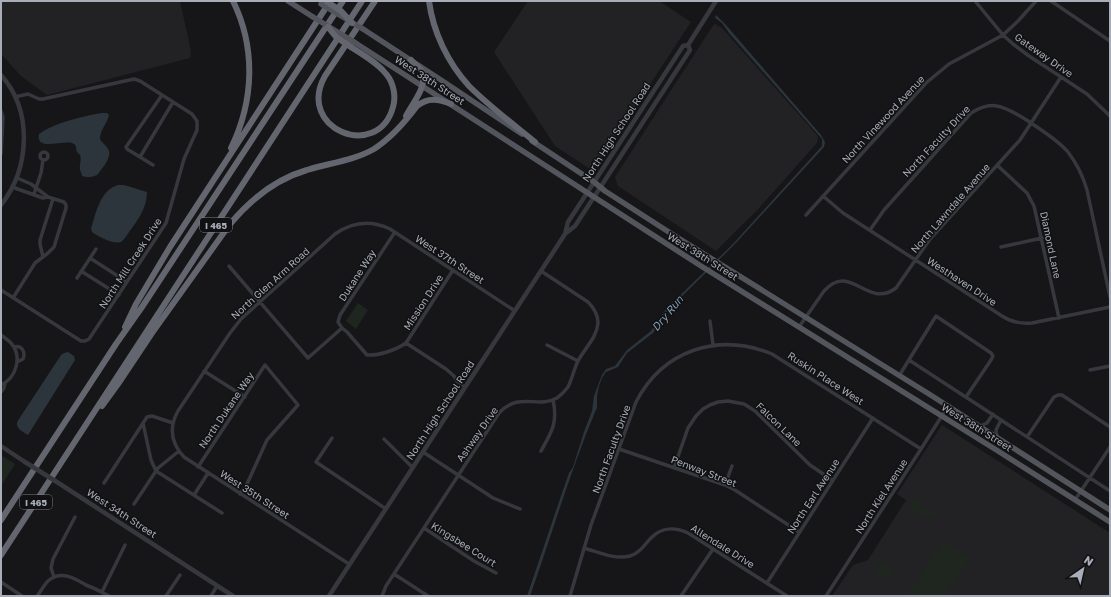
<svg xmlns="http://www.w3.org/2000/svg" width="1111" height="597" font-family="'Golos Text',sans-serif">
  <style>
    .built { fill: #222225 }
    .green { fill: #1e261f }
    .water { fill: #2c353c }
    .lines { fill: none; stroke-linecap: round; stroke-linejoin: round }
    .minor { stroke: #37383d; stroke-width: 3.5 }
    .tertiary { stroke: #37383d; stroke-width: 4.5 }
    .primary { stroke: #53555c; stroke-width: 5.5 }
    .motorway { stroke: #63666e; stroke-width: 6 }
    .tertiary-bridge { stroke: #37383d; stroke-width: 4.5 }
    .primary-bridge { stroke: #53555c; stroke-width: 5.5 }
    .motorway-bridge { stroke: #63666e; stroke-width: 6 }
    .labels { text-anchor: middle; dominant-baseline: central; stroke-width: 3; stroke-linejoin: round; paint-order: stroke }
    .shield { fill: #111113; stroke: #7b7e86; stroke-width: 1 }
    .shield-label { font-size: 9px; font-weight: bold; fill: #a8adb8 }
    .street-label { font-size: 10px; fill: #a8adb8; stroke: #111113 }
    .water-label { font-size: 11px; font-style: italic; fill: #7f9bb3; stroke: #111113 }
  </style>
  <rect width="100%" height="100%" fill="#161618"/>
  <path class="built" d="M1 1H180L191 51 190 58 47 95 21 76 1 54Z
    M528 1H659L691 22 593 171 555 146 494 52Z
    M715 24 722 28 817 135 818 138 817 143 760 207 716 251 618 186 615 177 712 27Z
    M942 425 1110 533V596H832L853 565 868 560 906 500 897 494Z"/>
  <path class="green" d="M358 303 368 310 356 329 346 321Z
    M1 455 15 464 1 486Z
    M914 499 935 513 932 518 927 515 925 517 909 507Z
    M943 541 970 558 945 596H907Z
    M881 562 894 571 887 580 874 572Z"/>
  <path class="water" d="M716 15 726 25 821 135 825 142 824 147 733 246 668 310 653 333 627 353 618 367 606 372 602 378 599 386 597 396V408L595 412C570 472 552 534 530 596H527L561 496 569 473 573 467 584 432 592 411 594 396 602 375 606 369 615 366 627 350 651 331 666 309 732 245 822 146V139L729 33 722 23 715 18Z
    M102 113H107L109 115C107 124 100 130 100 139 102 143 106 145 108 149 113 156 102 169 97 175 93 177 87 178 82 176 82 174 81 172 80 170 79 165 82 159 80 155 79 154 78 153 77 152 76 150 77 146 74 144 66 138 35 153 39 134 54 123 84 116 102 113Z
    M118 185H124L147 192C147 208 138 220 129 232 127 235 124 240 121 242 114 245 97 236 92 232L91 229C96 213 100 190 118 185Z
    M68 352 74 356 75 360 28 435C23 432 16 429 17 422L61 355 64 353Z"/>
  <g class="lines">
    <path class="minor" d="M975 1 1003 35 1013 44 1029 56 1087 94 1110 116
      M1051 1 1110 41
      M1 111 3 117 1 154
      M40 156a4 4 0 1 1 8 0a4 4 0 1 1-8 0Z
      M140 157 173 102
      M153 165 127 149 126 147 162 95
      M997 165 1027 193 1034 206 1059 318
      M17 178 31 184 48 197
      M12 187 43 198 48 197 64 202 66 205V208L54 247 48 253 35 263 13 298
      M34 194 41 173 43 160
      M823 196 843 213 1002 316C1011 322 1021 324 1032 323L1110 307
      M806 215 926 83 949 64 1003 35 1018 21 1036 1
      M870 230 884 210 971 113C979 108 988 104 997 106 1012 108 1058 140 1068 152 1077 164 1083 176 1087 190L1110 297
      M1001 247 1042 238
      M43 257 40 244V240L53 199
      M90 258 127 282
      M229 266 308 358 342 328 347 332 367 355C378 356 396 350 406 343L446 369 454 376 457 381 465 387
      M81 271 119 295
      M77 278 96 249
      M1 290 81 341H85L89 339 166 223 184 159 197 130V121L192 114 140 81 134 79 43 99H39L28 94 15 97
      M710 321 713 345
      M799 327 824 291C851 261 867 310 896 288L930 239 1020 140 1061 77
      M342 328 338 322 340 315 395 232
      M1 335C5 338 8 340 11 343 23 357 16 378 1 385
      M406 343 453 270
      M547 345 578 361
      M14 347C21 345 26 351 23 359L17 362
      M909 360 1110 491
      M1090 370 1110 366
      M204 371 245 397
      M899 376 936 316 991 353 993 356 991 360 966 397
      M1 392 4 388 5 383
      M143 423 151 460 156 471 222 513
      M980 426 987 423 993 414
      M997 437 996 430 1001 420
      M1027 437 1054 397 1058 395H1062L1110 427
      M332 438 316 462 386 509
      M384 439 413 468
      M619 449 725 485 735 490 799 532
      M541 451C552 432 558 422 553 400
      M423 452 484 492 493 498 520 509
      M198 467 265 365 298 405 267 440 247 484 240 494
      M674 468 688 428 696 416 703 409 710 405 718 402 728 401 744 404 755 411 810 465 832 480
      M104 483 147 417 152 416 173 423
      M725 485 732 466
      M194 495 208 473
      M1075 500 1110 447
      M134 504 158 468 179 451
      M424 528 474 561 496 573
      M584 548C598 552 615 560 630 556 640 553 644 545 651 538 661 527 675 527 688 533L787 596
      M349 564 184 457C171 443 169 427 178 411L230 333 241 319 335 234C352 222 371 220 390 229L515 311
      M394 574 428 596
      M54 577 51 568 53 559 75 517
      M1 582 22 596
      M767 583 873 418
      M102 592 125 545
      M37 596C41 591 44 585 48 581 61 570 74 578 86 585 94 588 102 592 109 596
      M166 596 180 575
      M211 596 217 586
      M382 596 386 586 499 413C520 391 537 409 557 398 561 395 565 391 568 387 572 379 574 369 578 361 584 349 597 338 598 323 598 315 594 308 588 302L541 271
      M570 596 591 525 636 402C663 350 718 332 772 354L921 449
      M681 596 713 549
      M826 596 921 449 948 406"/>
    <path class="tertiary" d="M1 75C33 111 30 168 1 205
      M565 234 575 226 675 73 690 50 688 45 716 1
      M1 446 25 462
      M60 484 233 596
      M329 596 565 234 568 222 683 46 688 45"/>
    <path class="primary" d="M288 1 313 17
      M363 29 444 82 522 134
      M354 42 701 266 998 451 1110 522
      M532 141 594 182 605 191 675 236 929 394 1110 510"/>
    <path class="motorway" d="M429 1C433 32 448 63 469 86 489 106 513 124 535 142
      M351 47C363 55 378 63 387 75 394 84 396 97 393 107 378 162 295 129 325 76L375 1
      M406 116C412 104 428 86 422 72 420 67 414 64 411 60
      M231 148C254 101 256 48 233 1
      M125 327 136 304 170 247 329 3
      M102 406 118 384 152 333 230 224C250 200 276 179 307 170 329 163 353 161 374 149 391 138 405 122 417 106 428 97 439 99 451 104
      M1 520 116 344 142 307 343 1
      M1 555 362 1"/>
    <path class="tertiary-bridge" d="M25 462 60 484"/>
    <path class="primary-bridge" d="M321 4 363 29
      M313 17 354 42"/>
    <path class="motorway-bridge" d="M326 1 341 11 352 23
      M328 27 336 37 351 47"/>
  </g>
  <g class="labels">
    <g class="shield">
      <rect x="200" y="218" width="32" height="14" rx="3"/>
      <rect x="20" y="495" width="32" height="14" rx="3"/>
    </g>
    <g class="shield-label">
      <text x="216" y="225">I 465</text>
      <text x="36" y="502">I 465</text>
    </g>
    <g class="street-label">
      <text transform="translate(1044 55) rotate(35)">Gateway Drive</text>
      <text transform="translate(430 80) rotate(33)">West 38th Street</text>
      <text transform="translate(883 119) rotate(-47)">North Vinewood Avenue</text>
      <text transform="translate(616 132) rotate(-57)">North High School Road</text>
      <text transform="translate(936 141) rotate(-47)">North Faculty Drive</text>
      <text transform="translate(950 208) rotate(-49)">North Lawndale Avenue</text>
      <text transform="translate(1051 245) rotate(78)">Diamond Lane</text>
      <text transform="translate(703 256) rotate(32)">West 38th Street</text>
      <text transform="translate(450 259) rotate(33)">West 37th Street</text>
      <text transform="translate(130 263) rotate(-57)">North Mill Creek Drive</text>
      <text transform="translate(357 275) rotate(-57)">Dukane Way</text>
      <text transform="translate(962 281) rotate(33)">Westhaven Drive</text>
      <text transform="translate(270 283) rotate(-42)">North Glen Arm Road</text>
      <text transform="translate(423 302) rotate(-57)">Mission Drive</text>
      <text transform="translate(826 378) rotate(33)">Ruskin Place West</text>
      <text transform="translate(226 410) rotate(-56)">North Dukane Way</text>
      <text transform="translate(440 410) rotate(-57)">North High School Road</text>
      <text transform="translate(779 424) rotate(44)">Falcon Lane</text>
      <text transform="translate(977 427) rotate(32)">West 38th Street</text>
      <text transform="translate(477 434) rotate(-55)">Ashway Drive</text>
      <text transform="translate(611 449) rotate(-70)">North Faculty Drive</text>
      <text transform="translate(704 471) rotate(21)">Penway Street</text>
      <text transform="translate(255 494) rotate(33)">West 35th Street</text>
      <text transform="translate(813 496) rotate(-57)">North Earl Avenue</text>
      <text transform="translate(881 496) rotate(-57)">North Kiel Avenue</text>
      <text transform="translate(122 513) rotate(33)">West 34th Street</text>
      <text transform="translate(464 544) rotate(32)">Kingsbee Court</text>
      <text transform="translate(723 546) rotate(32)">Allendale Drive</text>
    </g>
    <g class="water-label">
      <text transform="translate(667 313) rotate(-50)">Dry Run</text>
    </g>
  </g>
  <rect width="1111" height="597" fill="none" stroke="#a8adb8" stroke-width="4"/>
  <g transform="translate(1083 569) rotate(34)" stroke="#111113" stroke-width="3" paint-order="stroke">
  <path d="M0-3L7 15L0 10L-7 15Z" fill="#a8adb8"/>
  <text y="-6" font-size="11" font-weight="bold" text-anchor="middle" fill="#a8adb8">N</text>
  </g>
</svg>
